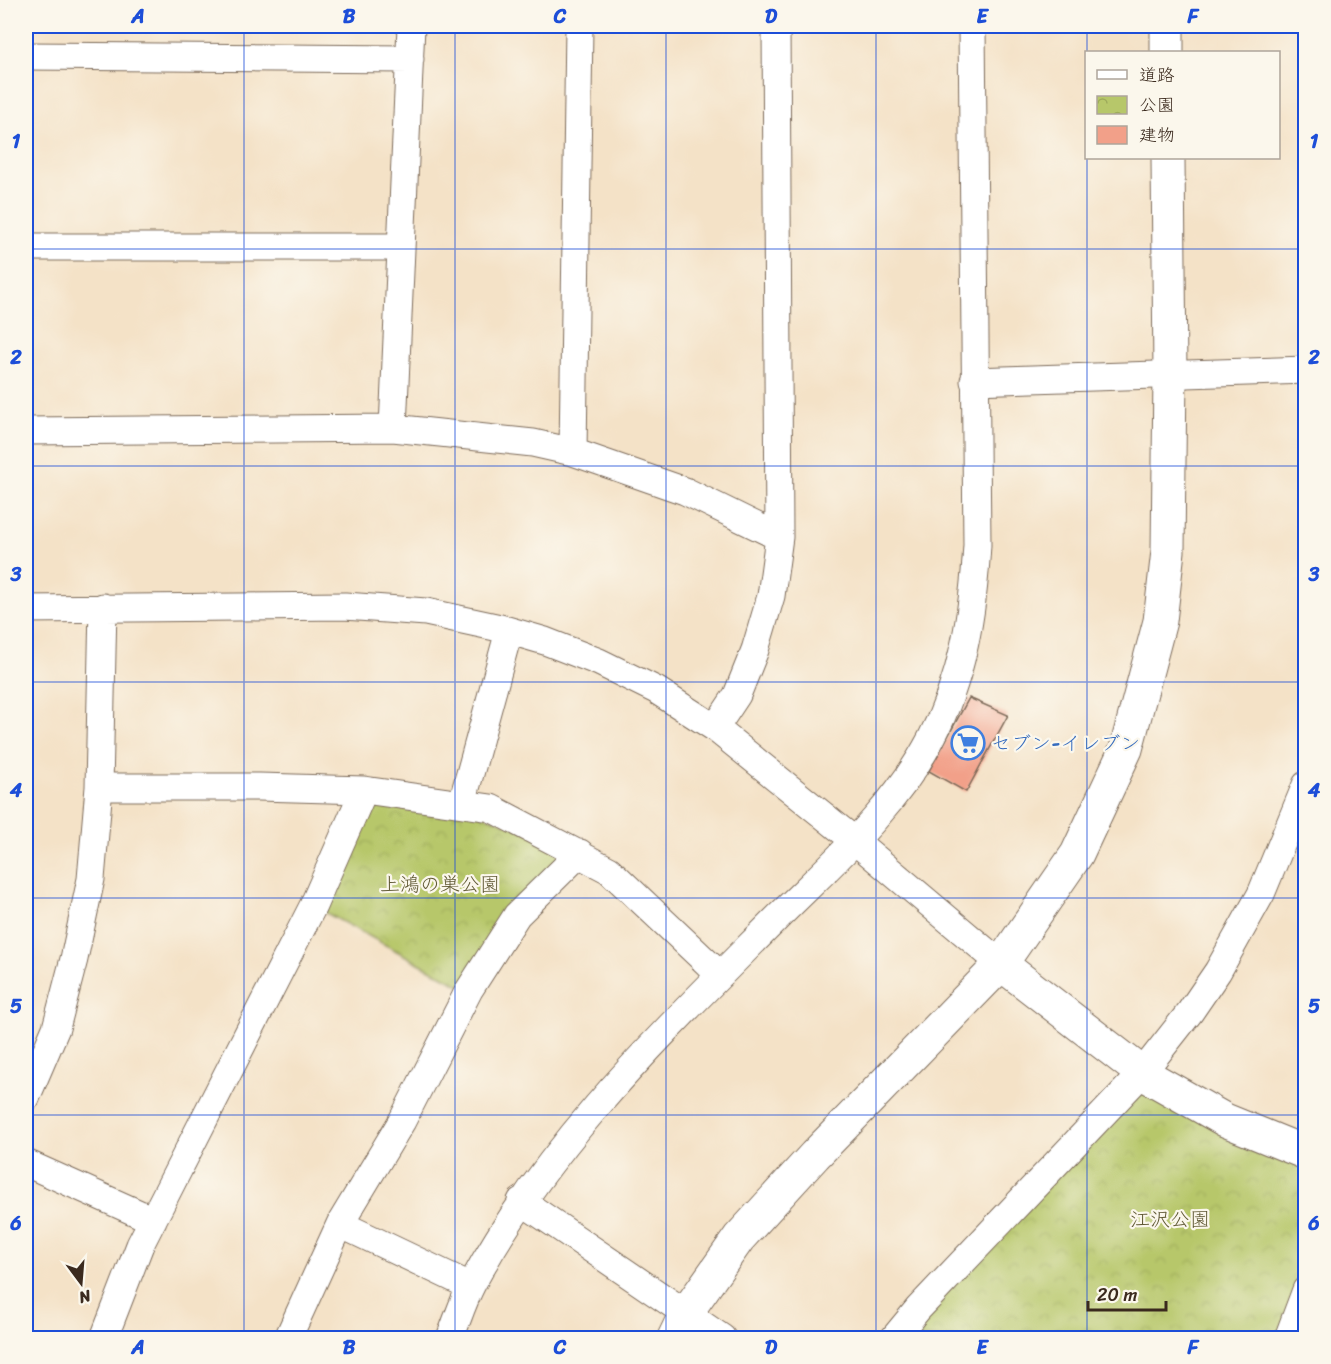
<svg xmlns="http://www.w3.org/2000/svg" width="1331" height="1364" font-family="Sriracha,'Klee One',sans-serif">
  <style>
    .park { fill: url(#park-crowns); stroke: #797844; stroke-width: 1.5 }
    .building { fill: #f2a089 }
    .lines { fill: none; stroke-linecap: round; stroke-linejoin: round }
    .street-casing { stroke: #7c6a59; stroke-width: 29 }
    .secondary-casing { stroke: #7c6a59; stroke-width: 35 }
    .street { stroke: #fff; stroke-width: 27 }
    .secondary { stroke: #fff; stroke-width: 33 }
    .grid { fill: none; stroke: #1d4ed8; stroke-width: 1.5; stroke-opacity: 0.55 }
    .labels { text-anchor: middle; dominant-baseline: central; stroke-width: 4.5; stroke-linejoin: round; paint-order: stroke }
    .shop-label { font-size: 20px; fill: #366cbe; stroke: #fbf7ec; text-anchor: start }
    .park-label { font-size: 20px; fill: #605935; stroke: #fbf7ec }
    .neatline { fill: none; stroke: #1d4ed8; stroke-width: 2 }
    .grid-label { font-size: 20px; text-anchor: middle; font-weight: bold; fill: #1d4ed8 }
  </style>
  <defs>
    <pattern id="park-crowns" width="20" height="18" patternUnits="userSpaceOnUse" patternTransform="scale(1.5)"><rect width="20" height="18" fill="#b7c76a"/><path d="M2 6a3 3 0 1 1 6 0M12 15a3 3 0 1 1 6 0" fill="none" stroke="#9eab5b"/></pattern>
  </defs>
  <rect width="100%" height="100%" fill="#fbf7ec"/>
  <filter id="ink" filterUnits="userSpaceOnUse"><feTurbulence type="fractalNoise" baseFrequency=".0167" numOctaves="2"/><feDisplacementMap in="SourceGraphic" scale="12" xChannelSelector="R" yChannelSelector="G"/><feConvolveMatrix kernelMatrix="1 2 1 2 8 2 1 2 1" color-interpolation-filters="sRGB"/></filter>
  <filter id="wash" filterUnits="userSpaceOnUse"><feTurbulence type="fractalNoise" baseFrequency=".008" numOctaves="4" result="noise"/><feDisplacementMap in="SourceGraphic" scale="24" xChannelSelector="R" yChannelSelector="G"/><feGaussianBlur stdDeviation="1.35" result="paint"/><feColorMatrix in="noise" values="0 0 0 0 0 0 0 0 0 0 0 0 0 0 0 0 0 1.4 0 .05"/><feComposite in="paint" operator="in"/></filter>
  <g filter="url(#wash)">
    <rect width="100%" height="100%" fill="#f4e2c7"/>
    <path class="park" d="M364 790 449 801 580 853 469 990 313 906Z
      M1142 1073 1305 1150V1290L1288 1338H895Z"/>
    <g id="blocks">
      <path class="building" d="M969 698 1008 715 966 792 929 771Z"/>
    </g>
  </g>
  <g filter="url(#ink)">
    <use href="#blocks" fill-opacity="0" stroke="#7c6a59" stroke-width="1.5"/>
    <g class="lines">
      <g class="street-casing">
        <path id="street" d="M26 56 410 59
          M26 247H401
          M974 381 1306 370
          M393 428 411 26
          M26 431 393 428 533 443 573 452 685 491 779 537
          M573 452 579 26
          M26 609 345 606 426 612 500 628 545 641 599 662 656 690 715 728 855 841 1001 964
          M715 728 737 695 755 650 771 596 779 537 776 26
          M99 787H259L364 790 491 808 609 870 720 975
          M462 803 509 631
          M26 1098 56 1028 74 959 91 879 99 787 103 607
          M26 1163 153 1220
          M521 1201 722 1338
          M340 1224 470 1286
          M104 1338 140 1245 313 906 364 790
          M288 1338 340 1224 402 1121 469 990 517 915 580 853
          M450 1338C457 1321 463 1301 472 1284 549 1141 662 1034 775 920 831 864 894 810 931 739 963 678 973 613 977 545L972 26
          M894 1338 918 1309 1142 1073 1190 1012 1218 971 1261 894 1306 785
          M1288 1338 1306 1290"/>
      </g>
      <g class="secondary-casing">
        <path id="secondary" d="M1167 26V52
          M1001 964 1142 1073 1225 1120 1306 1153
          M674 1338 686 1313 739 1238 815 1155 1001 964 1077 854 1126 749 1160 621 1168 551 1170 374 1168 158"/>
      </g>
      <use href="#street" class="street"/>
      <use href="#secondary" class="secondary"/>
    </g>
  </g>
  <path class="grid" d="M244 26V1338M455 26V1338M666 26V1338M876 26V1338M1087 26V52M1087 158V1338M26 249H1306M26 466H1306M26 682H1306M26 898H1306M26 1115H1306"/>
  <defs>
    <g id="supermarket-ring" transform="scale(1.725)"><circle r="9.5" fill="#fbf7ec" stroke="#3f7fe0" stroke-width="1.5"/><path d="M-6-5.5h2.5l.6 2H6L4.5 2H-2.5L-4.4-4H-6ZM-1.5 3.2a1.3 1.3 0 1 0 .1 0ZM3 3.2a1.3 1.3 0 1 0 .1 0Z" fill="#3f7fe0"/></g>
  </defs>
  <g fill-rule="evenodd">
    <use href="#supermarket-ring" x="968" y="743"/>
  </g>
  <g class="labels">
    <g class="shop-label">
      <text x="991" y="743">セブン-イレブン</text>
    </g>
    <g class="park-label">
      <text x="440" y="884">上鴻の巣公園</text>
      <text x="1170" y="1219">江沢公園</text>
    </g>
  </g>
  <rect width="1331" height="1364" fill="none" stroke="#fbf7ec" stroke-width="66"/>
  <rect x="1085" y="51" width="195" height="108" fill="#fbf7ec" stroke="#aea59a" stroke-width="1.5"/>
  <rect x="1097" y="70" width="30" height="9" fill="#ffffff" stroke="#aea59a" stroke-width="1.5"/>
  <text x="1139" y="81" font-size="18" fill="#3b2a1e">道路</text>
  <rect x="1097" y="96" width="30" height="18" fill="url(#park-crowns)" stroke="#aea59a" stroke-width="1.5"/>
  <text x="1139" y="111" font-size="18" fill="#3b2a1e">公園</text>
  <rect x="1097" y="126" width="30" height="18" fill="#f2a089" stroke="#aea59a" stroke-width="1.5"/>
  <text x="1139" y="141" font-size="18" fill="#3b2a1e">建物</text>
  <g transform="translate(81 1283) rotate(164)" stroke="#fbf7ec" stroke-width="4.5" paint-order="stroke">
  <path d="M0-4.5L10 22L0 15L-10 22Z" fill="#3b2a1e"/>
  <text y="-9" font-size="16" font-weight="bold" text-anchor="middle" fill="#3b2a1e">N</text>
  </g>
  <path d="M1088 1301v9h78v-9" fill="none" stroke="#3b2a1e" stroke-width="3"/>
  <text x="1097" y="1301" font-size="18" fill="#3b2a1e" stroke="#fbf7ec" stroke-width="4.5" paint-order="stroke">20 m</text>
  <rect x="33" y="33" width="1265" height="1298" class="neatline"/>
  <g class="grid-label">
    <text x="138" y="23">A</text>
    <text x="349" y="23">B</text>
    <text x="560" y="23">C</text>
    <text x="771" y="23">D</text>
    <text x="982" y="23">E</text>
    <text x="1193" y="23">F</text>
    <text x="16" y="148">1</text>
    <text x="1314" y="148">1</text>
    <text x="16" y="364">2</text>
    <text x="1314" y="364">2</text>
    <text x="16" y="581">3</text>
    <text x="1314" y="581">3</text>
    <text x="16" y="797">4</text>
    <text x="1314" y="797">4</text>
    <text x="16" y="1013">5</text>
    <text x="1314" y="1013">5</text>
    <text x="16" y="1230">6</text>
    <text x="1314" y="1230">6</text>
    <text x="138" y="1354">A</text>
    <text x="349" y="1354">B</text>
    <text x="560" y="1354">C</text>
    <text x="771" y="1354">D</text>
    <text x="982" y="1354">E</text>
    <text x="1193" y="1354">F</text>
  </g>
</svg>
